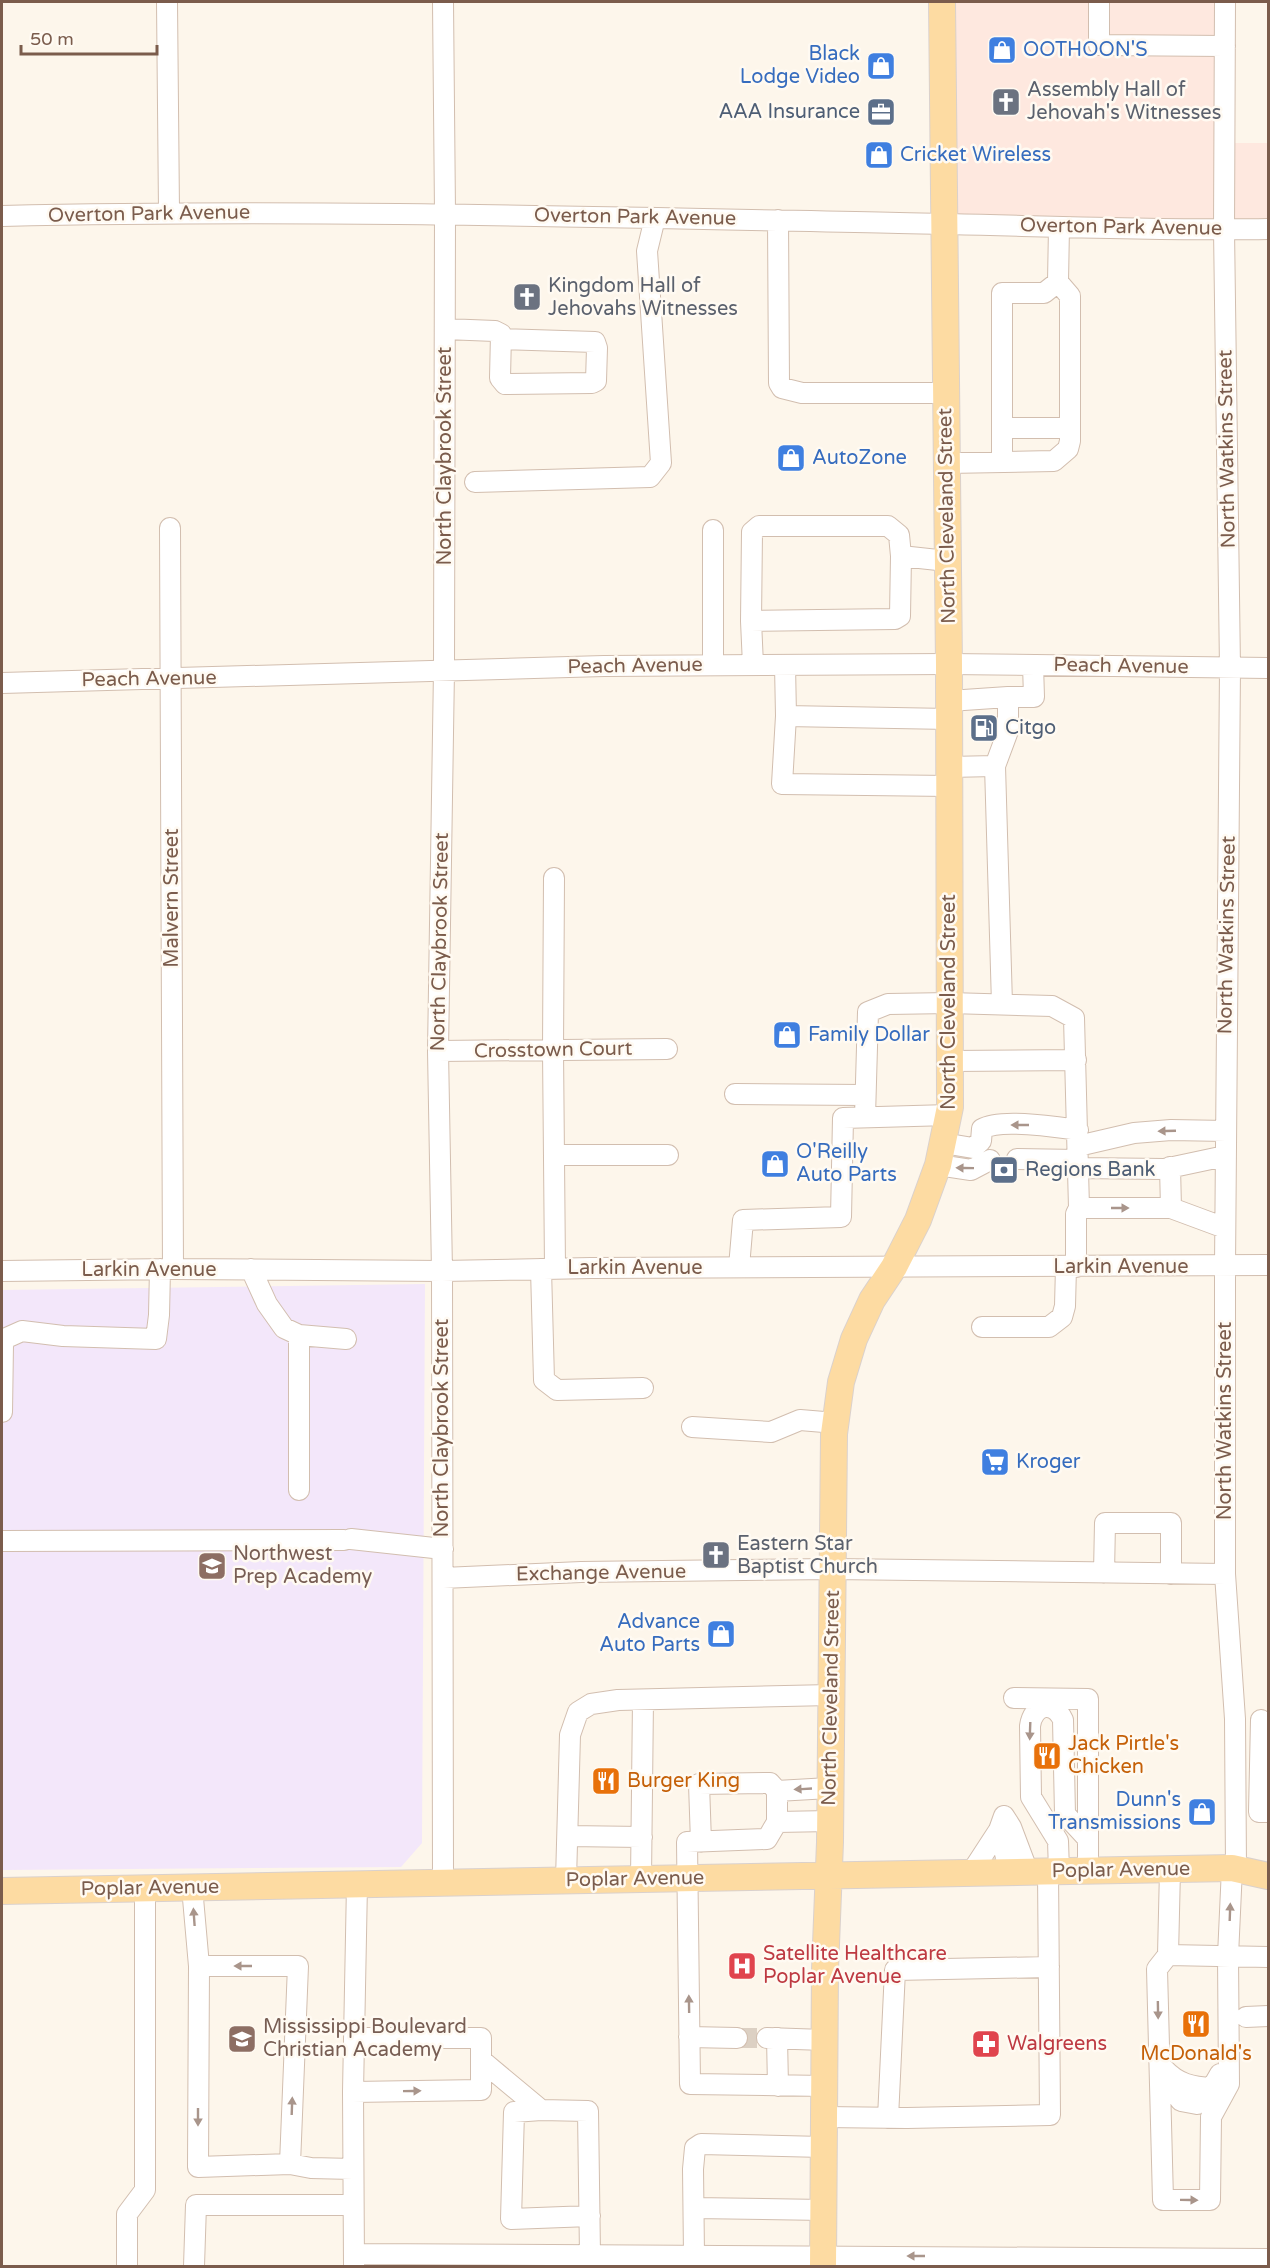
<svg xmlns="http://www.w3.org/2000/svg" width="1270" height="2268" font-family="'Varela Round',sans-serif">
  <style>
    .commercial { fill: #fee8df }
    .education { fill: #f3e7fa }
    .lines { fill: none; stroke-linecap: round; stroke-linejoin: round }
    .minor-tunnel { stroke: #dcd0c3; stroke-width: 20; stroke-dasharray: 20 10; stroke-linecap: butt }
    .minor-casing { stroke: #d2beaf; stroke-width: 22 }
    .major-casing { stroke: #dad1cd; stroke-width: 28 }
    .minor { stroke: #fff; stroke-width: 20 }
    .major { stroke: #fddba2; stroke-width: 26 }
    .oneway { fill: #a9958b }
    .labels { text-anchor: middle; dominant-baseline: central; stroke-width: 5; stroke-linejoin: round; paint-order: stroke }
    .shop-label { font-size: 20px; fill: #366cbe; stroke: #fffaf2; text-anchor: start }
    .worship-label { font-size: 20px; fill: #5b616d; stroke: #fffaf2; text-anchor: start }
    .service-label { font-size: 20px; fill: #4e5e75; stroke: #fffaf2; text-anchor: start }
    .street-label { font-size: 20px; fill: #7b5c4c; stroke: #fffaf2 }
    .education-label { font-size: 20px; fill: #785e54; stroke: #fffaf2; text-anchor: start }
    .food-label { font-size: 20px; fill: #c56008; stroke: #fffaf2; text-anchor: start }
    .health-label { font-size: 20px; fill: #be3a42; stroke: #fffaf2; text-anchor: start }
  </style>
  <rect width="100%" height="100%" fill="#fdf6eb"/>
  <path class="commercial" d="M942 2H1225V143H1268V229L944 224Z"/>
  <path class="education" d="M425 1284 422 1843 401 1867 2 1870V1290Z"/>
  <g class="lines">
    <path class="minor-tunnel" d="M737 2038H767"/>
    <g class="minor-casing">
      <path id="minor" d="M167 2 169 212
        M1099 2V45L1225 46
        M1225 2 1224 229 1230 668 1225 1266V1574L1235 1719 1236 1868
        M2 216C301 209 600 217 899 223 1022 225 1145 231 1268 229
        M778 220 779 383 782 388 802 393H946
        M445 329 495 331 501 334 500 378 505 384 592 383 596 381 597 348 595 342 501 339
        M1002 428H1070
        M1002 462V293H1044L1058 282
        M947 463 1054 461 1068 449 1070 441V296L1058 282 1059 227
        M475 482 650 477 661 463 647 251 655 218
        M170 528 173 1269
        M751 621 752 532 759 526H888L899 535 901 556
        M713 665V530
        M753 665 751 621 895 619 900 616 901 556 947 561
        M785 665 786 716 949 719
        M2 683 604 666 949 664 1268 668
        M1008 697H1034L1033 665
        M949 701 1008 697V731L995 766
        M786 716 782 784 949 786
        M949 767 995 766 1002 1004
        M554 878 553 1050 555 1268
        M438 1051 667 1049
        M950 1061 1076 1060
        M735 1094 865 1095
        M865 1117 868 1012 888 1004 950 1003 1052 1006 1074 1018 1079 1208
        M943 1143 973 1148 981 1141 982 1129C1000 1118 1056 1127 1078 1130
        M1078 1146 1134 1133 1171 1130 1226 1131
        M554 1155H668
        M1017 1159 1078 1160
        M938 1165 971 1170 990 1160
        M1170 1167 1171 1208
        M1079 1168 1164 1169 1225 1156
        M739 1267 743 1220 841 1217 843 1118 949 1115
        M1076 1267V1214L1079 1208H1171L1225 1228
        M251 1269 267 1304 284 1328 299 1335V1490
        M541 1269 544 1380 557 1390 643 1388
        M2 1271 173 1269 442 1271 591 1268 1268 1265
        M982 1327H1049L1062 1317 1065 1306 1066 1267
        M299 1335 346 1339
        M2 1340 22 1331 63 1336 156 1339 159 1315 160 1269
        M2 1342 3 1344 2 1412
        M692 1427 771 1432 800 1420 836 1423
        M351 1539 443 1549
        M2 1541 344 1540
        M1104 1573 1105 1523H1171V1574
        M443 1578 581 1572 832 1569 1225 1574
        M1014 1698 1088 1699V1871
        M1261 1720 1259 1812H1268
        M777 1791 829 1788
        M1004 1816 1011 1827 1028 1872
        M777 1822 767 1839 687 1842 690 2084 825 2086
        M999 1830 1010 1873
        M568 1836 642 1837
        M701 1842 699 1784 770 1783 777 1791V1822L830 1821
        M1170 1870 1168 1955 1268 1957
        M1059 1871 1058 1841 1031 1797 1030 1726C1033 1704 1054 1700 1063 1720L1065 1814 1088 1839
        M971 1873 999 1830 1004 1816
        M641 1879 643 1700
        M566 1880 570 1735 578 1712 591 1704 618 1700 831 1695
        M443 1882 442 1271 438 1051 444 670 445 213 443 2
        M192 1887 199 1966
        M1168 1955 1157 1969 1163 2200H1210L1211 2117 1229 2084 1228 1956 1232 1868
        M1246 2017 1268 2016
        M689 2037 737 2038
        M767 2038 824 2040
        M777 2038 778 2086
        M481 2060 541 2110 588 2111 590 2255
        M1164 2069C1178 2084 1192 2087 1212 2088
        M1172 2078 1171 2088 1181 2101 1197 2104 1208 2095 1220 2074
        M353 2092 481 2090V2038H354
        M541 2110 514 2112 511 2219 590 2216
        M824 2117 907 2118 1050 2115 1048 1872
        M888 2118 895 1970 1049 1967
        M290 2164 298 1966H199L198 2167 290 2164 311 2168 353 2169
        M694 2208 824 2210
        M354 2254 1268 2259
        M694 2255 693 2169 695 2148 701 2144 823 2147
        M127 2266V2214L145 2190V1888
        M194 2266 196 2205H353
        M354 2266 353 2092 357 1884"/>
    </g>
    <g class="major-casing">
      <path id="major" d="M2 1891 1232 1868 1268 1876
        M823 2266 825 1970 830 1842 834 1434 841 1382 854 1339 872 1300 894 1267 918 1220 938 1165 950 1107 949 664 942 2"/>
    </g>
    <use href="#minor" class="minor"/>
    <use href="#major" class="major"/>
  </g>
  <defs><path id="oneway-solid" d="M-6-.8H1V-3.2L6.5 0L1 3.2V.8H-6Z" transform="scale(1.5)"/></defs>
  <g class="oneway">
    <use href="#oneway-solid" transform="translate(1020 1125) rotate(-180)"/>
    <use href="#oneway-solid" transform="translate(1167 1131) rotate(178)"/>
    <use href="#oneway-solid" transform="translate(965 1168) rotate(-179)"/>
    <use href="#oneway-solid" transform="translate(1120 1208)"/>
    <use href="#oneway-solid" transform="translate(1030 1731) rotate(92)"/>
    <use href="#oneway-solid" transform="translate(803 1789) rotate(177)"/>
    <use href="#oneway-solid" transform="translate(1230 1912) rotate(-88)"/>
    <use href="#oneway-solid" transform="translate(194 1917) rotate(-94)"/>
    <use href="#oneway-solid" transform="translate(243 1966) rotate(-180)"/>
    <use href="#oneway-solid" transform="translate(689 2004) rotate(-91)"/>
    <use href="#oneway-solid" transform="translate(1158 2010) rotate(89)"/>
    <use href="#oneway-solid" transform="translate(412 2091) rotate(-1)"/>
    <use href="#oneway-solid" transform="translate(292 2106) rotate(-88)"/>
    <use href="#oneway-solid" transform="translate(198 2117) rotate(90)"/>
    <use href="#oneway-solid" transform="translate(1189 2200) rotate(1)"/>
    <use href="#oneway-solid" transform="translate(916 2256) rotate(-180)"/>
  </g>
  <defs>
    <g id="shop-square" transform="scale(1.5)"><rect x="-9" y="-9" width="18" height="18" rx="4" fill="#3f7fe0" stroke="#fffaf2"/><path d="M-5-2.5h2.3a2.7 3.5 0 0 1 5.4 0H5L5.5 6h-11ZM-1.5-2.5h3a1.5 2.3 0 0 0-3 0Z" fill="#fff"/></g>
    <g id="church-square" transform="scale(1.5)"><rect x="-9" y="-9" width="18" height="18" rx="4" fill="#6b7280" stroke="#fffaf2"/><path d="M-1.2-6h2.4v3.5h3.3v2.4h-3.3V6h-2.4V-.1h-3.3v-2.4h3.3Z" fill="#fff"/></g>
    <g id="office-square" transform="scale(1.5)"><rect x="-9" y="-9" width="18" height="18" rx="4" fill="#5c6f8a" stroke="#fffaf2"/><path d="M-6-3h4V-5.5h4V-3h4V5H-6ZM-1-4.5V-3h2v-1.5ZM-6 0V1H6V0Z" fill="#fff"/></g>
    <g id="fuel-square" transform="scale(1.5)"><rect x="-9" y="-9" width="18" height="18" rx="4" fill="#5c6f8a" stroke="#fffaf2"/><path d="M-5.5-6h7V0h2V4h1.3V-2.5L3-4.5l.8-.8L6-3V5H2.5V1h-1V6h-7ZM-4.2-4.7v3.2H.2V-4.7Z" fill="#fff"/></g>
    <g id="bank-square" transform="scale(1.5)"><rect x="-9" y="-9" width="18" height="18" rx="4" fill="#5c6f8a" stroke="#fffaf2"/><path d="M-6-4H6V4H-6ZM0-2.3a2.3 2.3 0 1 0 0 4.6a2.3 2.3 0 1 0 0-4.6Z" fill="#fff"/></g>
    <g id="supermarket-square" transform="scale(1.5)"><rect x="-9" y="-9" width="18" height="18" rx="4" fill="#3f7fe0" stroke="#fffaf2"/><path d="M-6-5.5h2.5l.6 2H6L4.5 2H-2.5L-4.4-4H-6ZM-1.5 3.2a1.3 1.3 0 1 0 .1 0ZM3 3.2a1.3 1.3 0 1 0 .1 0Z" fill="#fff"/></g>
    <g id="school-square" transform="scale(1.5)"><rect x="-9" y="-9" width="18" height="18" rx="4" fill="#8d6e63" stroke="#fffaf2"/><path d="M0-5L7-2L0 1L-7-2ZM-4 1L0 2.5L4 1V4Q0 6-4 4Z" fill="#fff"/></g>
    <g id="restaurant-square" transform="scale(1.5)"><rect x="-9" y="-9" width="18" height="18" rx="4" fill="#e8710a" stroke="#fffaf2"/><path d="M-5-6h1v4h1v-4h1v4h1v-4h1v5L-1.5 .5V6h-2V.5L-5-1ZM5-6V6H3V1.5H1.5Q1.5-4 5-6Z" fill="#fff"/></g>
    <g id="hospital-square" transform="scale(1.5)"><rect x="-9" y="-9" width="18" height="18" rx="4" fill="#e0444e" stroke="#fffaf2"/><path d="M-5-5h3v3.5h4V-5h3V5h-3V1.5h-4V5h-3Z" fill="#fff"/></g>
    <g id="pharmacy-square" transform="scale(1.5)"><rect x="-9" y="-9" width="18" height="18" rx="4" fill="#e0444e" stroke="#fffaf2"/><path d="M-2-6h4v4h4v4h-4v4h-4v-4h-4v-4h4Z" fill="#fff"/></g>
  </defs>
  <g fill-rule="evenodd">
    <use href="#shop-square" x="1002" y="50"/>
    <use href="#shop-square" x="881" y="66"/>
    <use href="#church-square" x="1006" y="102"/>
    <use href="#office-square" x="881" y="112"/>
    <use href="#shop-square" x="879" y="155"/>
    <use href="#church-square" x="527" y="297"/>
    <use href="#shop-square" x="791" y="458"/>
    <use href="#fuel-square" x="984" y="728"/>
    <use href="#shop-square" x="787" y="1035"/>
    <use href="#shop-square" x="775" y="1164"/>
    <use href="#bank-square" x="1004" y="1170"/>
    <use href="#supermarket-square" x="995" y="1462"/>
    <use href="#church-square" x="716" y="1555"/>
    <use href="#school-square" x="212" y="1566"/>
    <use href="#shop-square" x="721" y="1634"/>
    <use href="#restaurant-square" x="1047" y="1756"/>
    <use href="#restaurant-square" x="606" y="1781"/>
    <use href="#shop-square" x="1202" y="1812"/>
    <use href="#hospital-square" x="742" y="1966"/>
    <use href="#restaurant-square" x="1196" y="2024"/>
    <use href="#school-square" x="242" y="2039"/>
    <use href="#pharmacy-square" x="986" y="2044"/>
  </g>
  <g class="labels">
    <g class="shop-label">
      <text x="1023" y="50">OOTHOON'S</text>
      <text x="860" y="54" text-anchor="end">Black<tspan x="860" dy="23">Lodge Video</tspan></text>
      <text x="900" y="155">Cricket Wireless</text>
      <text x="812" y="458">AutoZone</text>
      <text x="808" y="1035">Family Dollar</text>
      <text x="796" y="1152">O'Reilly<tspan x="796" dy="23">Auto Parts</tspan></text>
      <text x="1016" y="1462">Kroger</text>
      <text x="700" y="1622" text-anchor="end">Advance<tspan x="700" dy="23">Auto Parts</tspan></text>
      <text x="1181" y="1800" text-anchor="end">Dunn's<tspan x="1181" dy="23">Transmissions</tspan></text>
    </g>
    <g class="worship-label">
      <text x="1027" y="90">Assembly Hall of<tspan x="1027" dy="23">Jehovah's Witnesses</tspan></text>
      <text x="548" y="286">Kingdom Hall of<tspan x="548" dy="23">Jehovahs Witnesses</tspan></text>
      <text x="737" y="1544">Eastern Star<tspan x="737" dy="23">Baptist Church</tspan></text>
    </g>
    <g class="service-label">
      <text x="860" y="112" text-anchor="end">AAA Insurance</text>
      <text x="1005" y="728">Citgo</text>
      <text x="1025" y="1170">Regions Bank</text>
    </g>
    <g class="street-label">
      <text transform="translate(149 214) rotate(-1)">Overton Park Avenue</text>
      <text transform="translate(635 217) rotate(1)">Overton Park Avenue</text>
      <text transform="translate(1121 227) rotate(1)">Overton Park Avenue</text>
      <text transform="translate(1227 449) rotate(-91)">North Watkins Street</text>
      <text transform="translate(445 456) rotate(-90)">North Claybrook Street</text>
      <text transform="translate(947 516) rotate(-91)">North Cleveland Street</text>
      <text transform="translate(635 666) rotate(-1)">Peach Avenue</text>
      <text transform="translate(1121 666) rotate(1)">Peach Avenue</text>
      <text transform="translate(149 679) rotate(-1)">Peach Avenue</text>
      <text transform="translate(172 898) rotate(-90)">Malvern Street</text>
      <text transform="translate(1227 935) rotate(-89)">North Watkins Street</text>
      <text transform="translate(440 942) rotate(-89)">North Claybrook Street</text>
      <text transform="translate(949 1002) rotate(-90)">North Cleveland Street</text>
      <text transform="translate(553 1050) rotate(-1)">Crosstown Court</text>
      <text x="1121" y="1267">Larkin Avenue</text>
      <text x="635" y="1268">Larkin Avenue</text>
      <text x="149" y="1270">Larkin Avenue</text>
      <text transform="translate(1225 1421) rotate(-90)">North Watkins Street</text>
      <text transform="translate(442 1428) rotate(-90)">North Claybrook Street</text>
      <text transform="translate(601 1573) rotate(-1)">Exchange Avenue</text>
      <text transform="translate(831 1698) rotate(-89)">North Cleveland Street</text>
      <text transform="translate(1121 1870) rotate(-1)">Poplar Avenue</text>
      <text transform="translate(635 1879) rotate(-1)">Poplar Avenue</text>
      <text transform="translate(150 1888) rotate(-1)">Poplar Avenue</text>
    </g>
    <g class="education-label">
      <text x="233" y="1554">Northwest<tspan x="233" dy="23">Prep Academy</tspan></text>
      <text x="263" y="2027">Mississippi Boulevard<tspan x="263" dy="23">Christian Academy</tspan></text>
    </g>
    <g class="food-label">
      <text x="1068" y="1744">Jack Pirtle's<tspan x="1068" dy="23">Chicken</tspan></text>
      <text x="627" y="1781">Burger King</text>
      <text x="1196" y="2054" text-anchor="middle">McDonald's</text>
    </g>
    <g class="health-label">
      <text x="763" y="1954">Satellite Healthcare<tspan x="763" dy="23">Poplar Avenue</tspan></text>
      <text x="1007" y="2044">Walgreens</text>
    </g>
  </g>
  <rect width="1270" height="2268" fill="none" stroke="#7b5c4c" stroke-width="6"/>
  <path d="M21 45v9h136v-9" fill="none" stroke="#7b5c4c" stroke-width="3"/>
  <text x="30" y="45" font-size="18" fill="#7b5c4c" stroke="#fffaf2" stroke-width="4.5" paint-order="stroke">50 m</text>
</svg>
